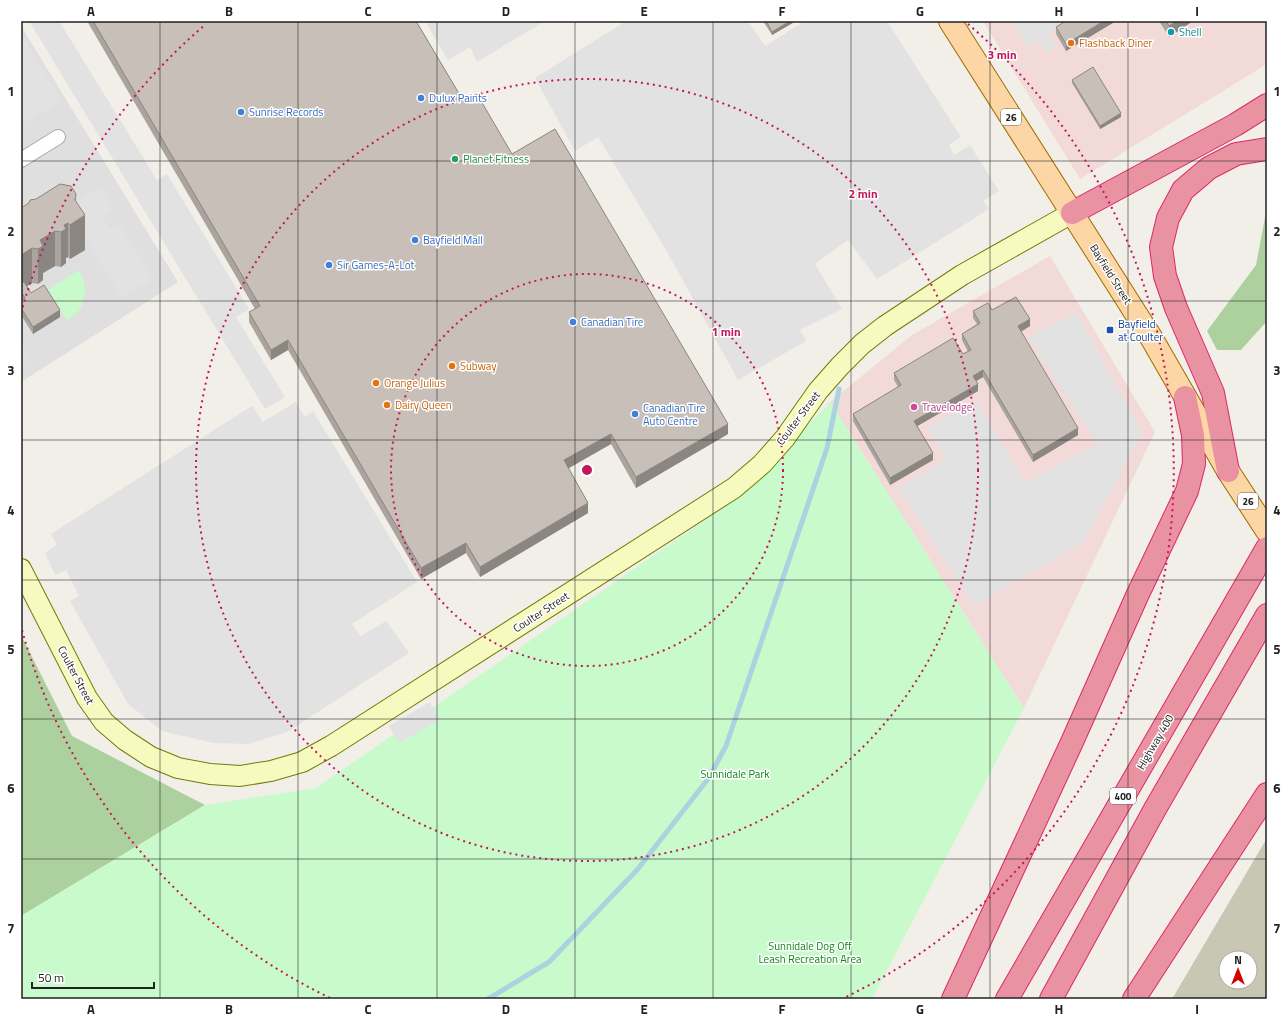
<svg xmlns="http://www.w3.org/2000/svg" width="1288" height="1020" font-family="'Titillium Web',sans-serif">
  <style>
    .residential { fill: #e0dfdf }
    .commercial { fill: #f2dad9 }
    .construction { fill: #c7c7b4; fill-rule: evenodd }
    .forest { fill: #add19e }
    .park { fill: #c8facc }
    .parking { fill: #e2e2e2 }
    .lines { fill: none; stroke-linecap: round; stroke-linejoin: round }
    .stream { stroke: #aad3df; stroke-width: 5 }
    .street-casing { stroke: #a9a9a9; stroke-width: 16 }
    .secondary-casing { stroke: #707d05; stroke-width: 22 }
    .primary-casing { stroke: #a06b00; stroke-width: 24 }
    .highway-casing { stroke: #dc2a67; stroke-width: 24 }
    .street { stroke: #fff; stroke-width: 14 }
    .secondary { stroke: #f7fabf; stroke-width: 20 }
    .primary { stroke: #fcd6a4; stroke-width: 22 }
    .highway { stroke: #e892a2; stroke-width: 22 }
    .wall { fill: #aba49e }
    .shaded-wall { fill: #8b8681 }
    .building { fill: #c7bfb8; stroke: #8b8681 }
    .grid { fill: none; stroke: #222; stroke-width: 1; stroke-opacity: 0.55 }
    .ring { fill: none; stroke: #c2185b; stroke-width: 2; stroke-dasharray: 2 4 }
    .culture-dot { fill: #0f9aa8; stroke: #fff; stroke-width: 1.5 }
    .food-dot { fill: #e8710a; stroke: #fff; stroke-width: 1.5 }
    .shop-dot { fill: #3f7fe0; stroke: #fff; stroke-width: 1.5 }
    .leisure-dot { fill: #2e9e5b; stroke: #fff; stroke-width: 1.5 }
    .transit-dot { fill: #1a4fb4; stroke: #fff; stroke-width: 1.5 }
    .hotel-dot { fill: #d1479c; stroke: #fff; stroke-width: 1.5 }
    .labels { text-anchor: middle; dominant-baseline: central; stroke-width: 3; stroke-linejoin: round; paint-order: stroke }
    .shield { fill: #fff; stroke: #646464; stroke-width: 1 }
    .shield-label { font-size: 10px; font-weight: bold; fill: #222 }
    .culture-label { font-size: 11px; fill: #0d838f; stroke: #fff; text-anchor: start }
    .food-label { font-size: 11px; fill: #c56008; stroke: #fff; text-anchor: start }
    .shop-label { font-size: 11px; fill: #366cbe; stroke: #fff; text-anchor: start }
    .leisure-label { font-size: 11px; fill: #27864d; stroke: #fff; text-anchor: start }
    .street-label { font-size: 11px; fill: #222; stroke: #fff }
    .transit-label { font-size: 11px; fill: #164399; stroke: #fff; text-anchor: start }
    .hotel-label { font-size: 11px; fill: #b23c85; stroke: #fff; text-anchor: start }
    .park-label { font-size: 11px; fill: #0c8416; stroke: #fff }
    .centre { fill: #c2185b; stroke: #fff; stroke-width: 2 }
    .ring-label { font-size: 12px; text-anchor: middle; font-weight: bold; fill: #c2185b; stroke: #fff; stroke-width: 3; stroke-linejoin: round; paint-order: stroke }
    .neatline { fill: none; stroke: #222; stroke-width: 1.5 }
    .grid-label { font-size: 13px; text-anchor: middle; font-weight: bold; fill: #222 }
  </style>
  <rect width="100%" height="100%" fill="#f2efe9"/>
  <path class="residential" d="M21 26 178 282 21 382Z"/>
  <path class="commercial" d="M983 21H1267V64L1080 179Z
    M1050 256 1155 432 1024 708 830 402 912 335Z"/>
  <path class="construction" d="M1267 838V999H1172ZM1226 958H1250V982H1226Z"/>
  <path class="forest" d="M1265 217H1267V321L1241 350H1217L1207 331 1256 265Z
    M21 635 72 736 205 805 21 916Z"/>
  <path class="park" d="M79 270 84 282 85 291 82 306 77 313 67 320 48 290Z
    M830 402 1024 708 872 999H21V916L205 805 316 788 740 496Z"/>
  <path class="parking" d="M29 21H59L157 180 167 174 249 309 236 317 285 397 265 409Z
    M425 21H545L477 62 470 47 448 60Z
    M626 21H748L765 46 805 21H887L961 137 949 145 954 155 970 145 999 191 983 201 989 209 877 279 848 240 815 264 842 309 800 330 806 341 738 380 666 250 598 137 575 151 535 78Z
    M1012 21H1031L1033 24 1038 21H1067L1048 33 1057 47 1047 53 1039 40 1028 47Z
    M21 34 61 100 27 123 21 113Z
    M100 187 114 210 103 217 110 229 120 224 153 279 121 298 67 207Z
    M1077 313 1142 433 1083 543 974 606 899 488 946 459 927 428 977 401 1025 483 1098 444 1028 337Z
    M21 343 31 359 21 365Z
    M296 402 305 417 313 411 417 582 352 624 361 636 386 621 409 653 287 732 248 744 213 743 162 731 128 704 70 601 79 596 66 570 55 575 45 553 57 545 51 534 252 406 263 422Z
    M430 702 440 720 399 743 389 726Z"/>
  <g class="lines">
    <path class="stream" d="M488 999 549 962 637 870 708 779 726 746 827 448 839 389"/>
    <g class="street-casing">
      <path id="street" d="M21 160 58 137"/>
    </g>
    <g class="secondary-casing">
      <path id="secondary" d="M21 569 87 698 104 722 125 740 151 757 178 768 210 774 240 776 271 771 302 762 331 746 734 488 762 464 785 438 818 391 840 366 862 344 885 326 962 275 1072 213"/>
    </g>
    <g class="primary-casing">
      <path id="primary" d="M950 21 1152 339 1228 471 1267 531"/>
    </g>
    <g class="highway-casing">
      <path id="highway" d="M1072 213 1235 125 1267 105
        M1228 471 1213 393 1176 308 1165 276 1161 247 1168 218 1183 190 1209 168 1236 154 1267 149
        M953 999 1072 742 1137 596 1187 491 1194 464 1193 435 1185 397
        M1007 999 1267 548
        M1051 999 1155 809 1267 615
        M1134 999 1267 794"/>
    </g>
    <use href="#street" class="street"/>
    <use href="#secondary" class="secondary"/>
    <use href="#primary" class="primary"/>
    <use href="#highway" class="highway"/>
  </g>
  <path class="wall" d="M87 21H416L464 102 512 154 728 434 636 488 611 444 568 468 588 513 480 577 466 553 421 579 288 350 271 360 249 322V312L255 309Z
    M763 21H796L772 35Z
    M1066 21H1116L1066 51 1056 34V27Z
    M1159 21H1193L1169 37Z
    M1072 80 1121 117 1100 129 1072 83Z
    M76 201 85 250 70 259 68 257 66 258V263L61 267 55 266 43 273V280L38 284 32 283 27 286 31 293 60 317 33 334 21 315V300H22L21 299V208Z
    M992 310 1030 326 1021 332 1078 435 1033 462 983 377 976 381 978 391 917 426 933 460 890 485 853 421V414L898 387 894 380V373L963 354 968 352 962 340V334L977 324 973 318V311Z"/>
  <path class="shaded-wall" d="M790 21H796L772 35V32Z
    M1104 21H1116L1066 51V44Z
    M1177 21H1193L1169 37V26Z
    M1121 113V117L1100 129V126Z
    M76 194V221L85 215V250L70 259V225L75 200Z
    M68 223V257L66 258V263L61 267V232L64 225Z
    M55 231V266L43 273V280L38 284V249L40 240Z
    M32 248V283L21 290V255Z
    M60 310V317L33 334V327Z
    M1030 319V326L1018 333V326Z
    M288 340V350L271 360V350Z
    M983 370V377L973 383V376Z
    M978 384V391L914 428V421Z
    M728 424V434L636 488V477Z
    M1078 428V435L1033 462V455Z
    M611 434V444L564 471V460Z
    M933 453V460L890 485V478Z
    M588 503V513L480 577V567Z
    M466 543V553L421 579V568Z"/>
  <path class="building" d="M93 21H416L464 102 477 94 512 154 555 129 728 424 636 477 611 434 564 460 588 503 480 567 466 543 421 568 288 340 271 350 249 312 260 306Z
    M766 21H790L772 32Z
    M1066 21H1104L1066 44 1056 27Z
    M1166 21H1177L1169 26Z
    M1093 67 1121 113 1100 126 1072 80Z
    M60 184 71 186 76 194 75 200 85 215 70 225 68 223 64 225 66 229 61 232 55 231 40 240 43 246 38 249 32 248 21 255V208L29 203 30 200 36 199Z
    M24 282 31 293 44 285 60 310 33 327 21 308V300L25 298 21 292V283Z
    M1016 297 1030 319 1018 326 1078 428 1033 455 983 370 973 376 978 384 914 421 933 453 890 478 853 414 901 385 894 373 953 338 963 354 971 350 962 334 980 323 973 311 988 303 992 310Z"/>
  <path class="grid" d="M160 21V999M298 21V999M437 21V999M575 21V999M713 21V999M851 21V999M990 21V999M1128 21V999M21 161H1267M21 301H1267M21 440H1267M21 580H1267M21 719H1267M21 859H1267"/>
  <g class="ring">
    <circle cx="587" cy="470" r="196"/>
    <circle cx="587" cy="470" r="391"/>
    <path d="M330 998A587 587 0 0 1 21 627M21 313A587 587 0 0 1 206 24M968 24A587 587 0 0 1 844 998"/>
  </g>
  <circle class="culture-dot" cx="1171" cy="32" r="4"/>
  <g class="food-dot">
    <circle cx="1071" cy="43" r="4"/>
    <circle cx="452" cy="366" r="4"/>
    <circle cx="376" cy="383" r="4"/>
    <circle cx="387" cy="405" r="4"/>
  </g>
  <g class="shop-dot">
    <circle cx="421" cy="98" r="4"/>
    <circle cx="241" cy="112" r="4"/>
    <circle cx="415" cy="240" r="4"/>
    <circle cx="329" cy="265" r="4"/>
    <circle cx="573" cy="322" r="4"/>
    <circle cx="635" cy="414" r="4"/>
  </g>
  <circle class="leisure-dot" cx="455" cy="159" r="4"/>
  <rect class="transit-dot" x="1106" y="326" width="8" height="8" rx="2"/>
  <circle class="hotel-dot" cx="914" cy="407" r="4"/>
  <g class="labels">
    <g class="shield">
      <rect x="1001" y="109" width="20" height="16" rx="3"/>
      <rect x="1238" y="493" width="20" height="16" rx="3"/>
      <rect x="1110" y="788" width="26" height="16" rx="3"/>
    </g>
    <g class="shield-label">
      <text x="1011" y="117">26</text>
      <text x="1248" y="501">26</text>
      <text x="1123" y="796">400</text>
    </g>
    <g class="culture-label">
      <text x="1179" y="32">Shell</text>
    </g>
    <g class="food-label">
      <text x="1079" y="43">Flashback Diner</text>
      <text x="460" y="366">Subway</text>
      <text x="384" y="383">Orange Julius</text>
      <text x="395" y="405">Dairy Queen</text>
    </g>
    <g class="shop-label">
      <text x="429" y="98">Dulux Paints</text>
      <text x="249" y="112">Sunrise Records</text>
      <text x="423" y="240">Bayfield Mall</text>
      <text x="337" y="265">Sir Games-A-Lot</text>
      <text x="581" y="322">Canadian Tire</text>
      <text x="643" y="408">Canadian Tire<tspan x="643" dy="13">Auto Centre</tspan></text>
    </g>
    <g class="leisure-label">
      <text x="463" y="159">Planet Fitness</text>
    </g>
    <g class="street-label">
      <text transform="translate(1111 274) rotate(58)">Bayfield Street</text>
      <text transform="translate(798 418) rotate(-53)">Coulter Street</text>
      <text transform="translate(541 612) rotate(-33)">Coulter Street</text>
      <text transform="translate(76 675) rotate(62)">Coulter Street</text>
      <text transform="translate(1155 742) rotate(-60)">Highway 400</text>
    </g>
    <g class="transit-label">
      <text x="1118" y="324">Bayfield<tspan x="1118" dy="13">at Coulter</tspan></text>
    </g>
    <g class="hotel-label">
      <text x="922" y="407">Travelodge</text>
    </g>
    <g class="park-label">
      <text x="735" y="774">Sunnidale Park</text>
      <text x="810" y="946">Sunnidale Dog Off<tspan x="810" dy="13">Leash Recreation Area</tspan></text>
    </g>
  </g>
  <circle cx="587" cy="470" r="6" class="centre"/>
  <g class="ring-label">
    <text x="1002" y="59">3 min</text>
    <text x="863" y="198">2 min</text>
    <text x="726" y="336">1 min</text>
  </g>
  <rect width="1288" height="1020" fill="none" stroke="#ffffff" stroke-width="44"/>
  <g transform="translate(1238 970)"><circle r="19" fill="#ffffff" stroke="#a7a7a7"/>
  <path d="M0-3L7 15L0 10L-7 15Z" fill="#d40000"/>
  <text y="-6" font-size="11" font-weight="bold" text-anchor="middle" fill="#222222">N</text>
  </g>
  <path d="M32 982v6h122v-6" fill="none" stroke="#222222" stroke-width="2"/>
  <text x="38" y="982" font-size="12" fill="#222222" stroke="#ffffff" stroke-width="3" paint-order="stroke">50 m</text>
  <rect x="22" y="22" width="1244" height="976" class="neatline"/>
  <g class="grid-label">
    <text x="91" y="16">A</text>
    <text x="229" y="16">B</text>
    <text x="368" y="16">C</text>
    <text x="506" y="16">D</text>
    <text x="644" y="16">E</text>
    <text x="782" y="16">F</text>
    <text x="920" y="16">G</text>
    <text x="1059" y="16">H</text>
    <text x="1197" y="16">I</text>
    <text x="11" y="96">1</text>
    <text x="1277" y="96">1</text>
    <text x="11" y="236">2</text>
    <text x="1277" y="236">2</text>
    <text x="11" y="375">3</text>
    <text x="1277" y="375">3</text>
    <text x="11" y="515">4</text>
    <text x="1277" y="515">4</text>
    <text x="11" y="654">5</text>
    <text x="1277" y="654">5</text>
    <text x="11" y="793">6</text>
    <text x="1277" y="793">6</text>
    <text x="11" y="933">7</text>
    <text x="1277" y="933">7</text>
    <text x="91" y="1014">A</text>
    <text x="229" y="1014">B</text>
    <text x="368" y="1014">C</text>
    <text x="506" y="1014">D</text>
    <text x="644" y="1014">E</text>
    <text x="782" y="1014">F</text>
    <text x="920" y="1014">G</text>
    <text x="1059" y="1014">H</text>
    <text x="1197" y="1014">I</text>
  </g>
</svg>
